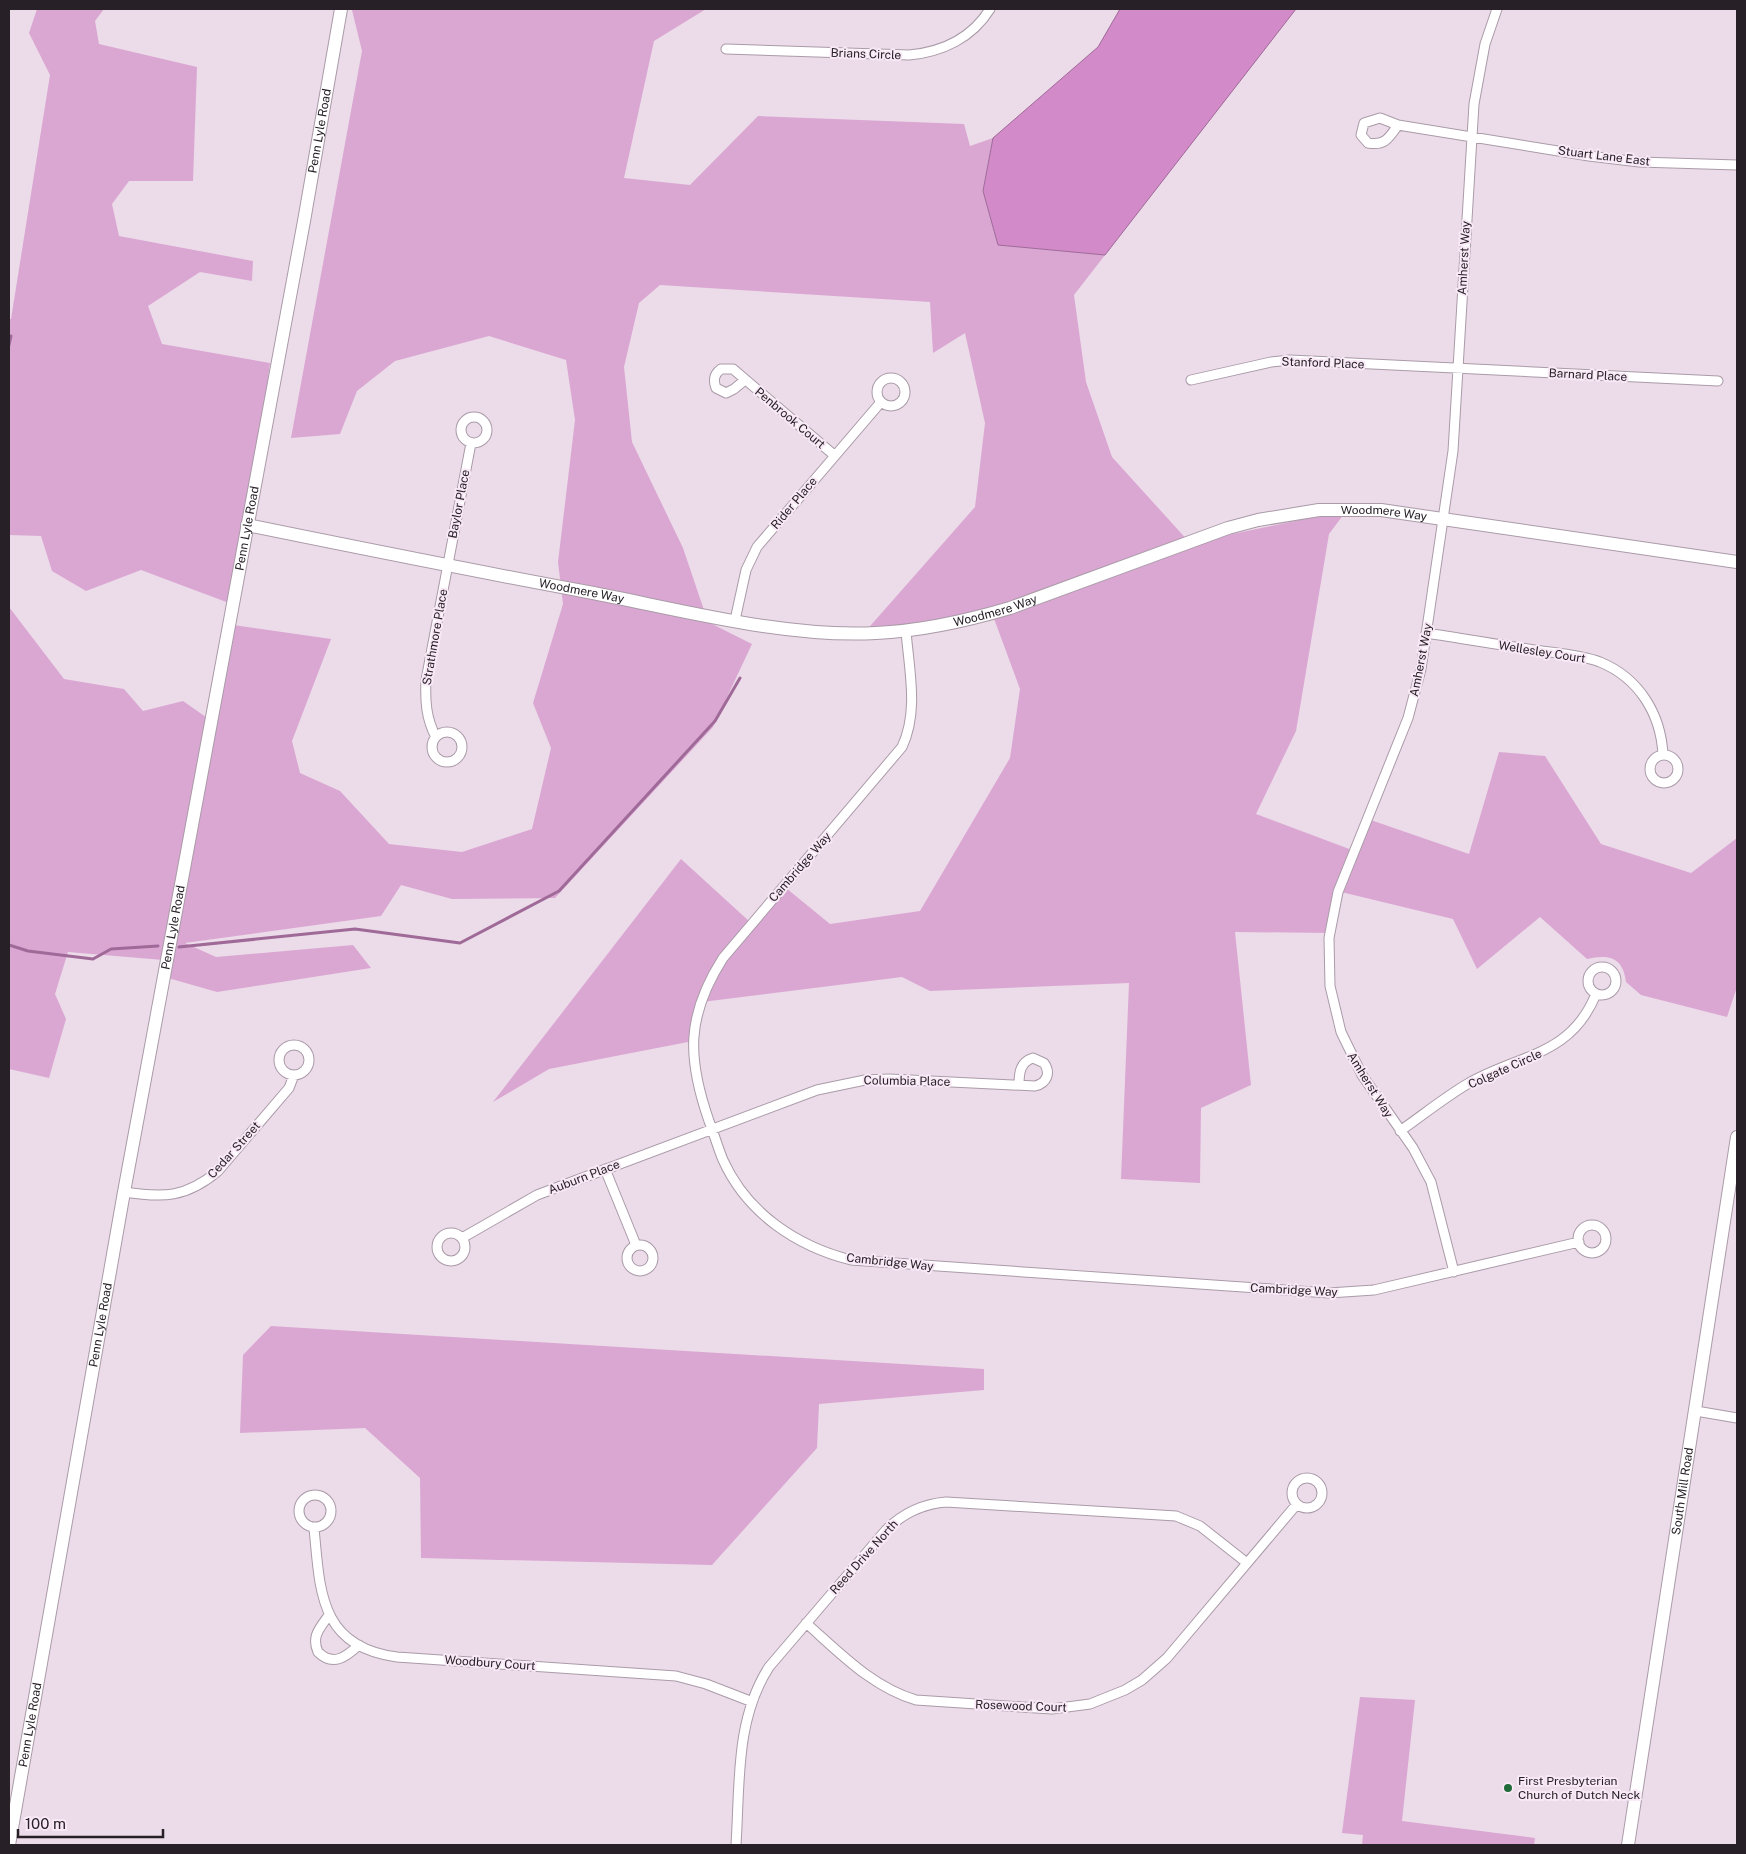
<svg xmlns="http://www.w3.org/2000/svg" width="1746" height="1854" font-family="'Public Sans',sans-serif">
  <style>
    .green { fill: #daa7d3 }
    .water { fill: #d28ac9; stroke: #9f6a98 }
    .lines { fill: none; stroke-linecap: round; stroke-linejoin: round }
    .stream { stroke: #9f6a98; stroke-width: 3 }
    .street-casing { stroke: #aa9ba8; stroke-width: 11 }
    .secondary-casing { stroke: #aa9ba8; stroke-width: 14 }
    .street { stroke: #fff; stroke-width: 9 }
    .secondary { stroke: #fff; stroke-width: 12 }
    .poi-dot { fill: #206b39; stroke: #f9e9f7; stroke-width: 2 }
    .labels { text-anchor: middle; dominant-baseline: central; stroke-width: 4; stroke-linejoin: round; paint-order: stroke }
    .street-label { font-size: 12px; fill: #272127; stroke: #f9e9f7 }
    .poi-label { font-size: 12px; fill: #272127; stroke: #f9e9f7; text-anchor: start }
  </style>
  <rect width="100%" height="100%" fill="#ecdbe9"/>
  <path class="green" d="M37 9H104L95 21 99 44 197 67 193 181H129L112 204 119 236 253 261 252 281 200 272 148 306 162 344 270 363 237 606 141 570 86 591 52 571 41 536 9 535V319H11L50 75 29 33Z
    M345 9H706L654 41 624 178 690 185 758 116 964 124 970 146 993 138 983 191 998 245 1105 255 1074 295 1086 382 1112 457 1190 543 1347 510 1329 534 1296 731 1256 814 1352 850 1365 818 1469 854 1499 752 1545 756 1601 844 1691 873 1737 838V987L1727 1017 1641 995 1626 982C1623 957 1609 954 1587 959L1540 917 1477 969 1453 919 1337 891 1331 933 1235 932 1251 1085 1201 1108 1200 1183 1121 1179 1129 983 930 991 902 977 702 1002 693 1041 549 1069 493 1102 681 859 750 922 786 888 830 924 920 911 1010 758 1020 689 993 616 864 633 975 507 985 423 965 333 933 353 930 302 660 285 639 303 624 367 632 442 683 548 708 622 752 644 713 727 555 898 452 899 401 885 381 916 185 943 216 957 353 945 371 968 217 992 161 976 163 960 68 952 55 994 66 1019 49 1078 9 1069V607L64 679 124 689 143 711 183 701 213 722 233 625 331 639 292 741 300 773 340 791 389 844 462 852 532 829 551 748 533 703 563 604 558 562 575 420 566 360 489 336 395 361 357 391 340 434 291 438 362 51 352 10Z
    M271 1326 984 1369V1390L819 1404 817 1448 712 1565 421 1558 420 1478 365 1428 240 1433 243 1355Z
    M1360 1697 1415 1700 1402 1821 1535 1838 1534 1845H1362L1363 1835 1342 1833Z"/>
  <path class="water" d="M1120 9H1296L1105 255 998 245 983 191 993 138 1098 47Z"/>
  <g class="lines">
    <path class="stream" d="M9 345 11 336
      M9 945 28 951 93 959 111 949 158 946
      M179 947 355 929 460 943 559 891 715 721 740 678"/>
    <g class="street-casing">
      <path id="street" d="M726 49 909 55C942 52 972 38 990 9
        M1398 125C1389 138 1385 146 1368 143L1361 135 1364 123 1380 118 1398 125 1589 156 1639 162 1737 165
        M877 392a14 14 0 1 1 28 0a14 14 0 1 1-28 0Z
        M745 380 734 389 726 393 716 388C713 380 714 374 721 369H733L834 455
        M1191 380 1271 362 1290 360 1718 381
        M461 430a13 13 0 1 1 26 0a13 13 0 1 1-26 0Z
        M735 620 746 570 757 547 881 402
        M906 631C909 670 919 711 902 747L723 958C686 1016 687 1058 709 1121 714 1134 718 1148 723 1160 747 1213 796 1246 851 1260L1329 1293 1374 1290 1579 1242
        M1426 633C1460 638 1494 644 1528 649 1552 653 1578 654 1600 662 1639 678 1661 714 1663 755
        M432 747a15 15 0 1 1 30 0a15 15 0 1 1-30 0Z
        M436 737C426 719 425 700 426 680L471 443
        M1650 769a14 14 0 1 1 28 0a14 14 0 1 1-28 0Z
        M1588 981a14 14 0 1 1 28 0a14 14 0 1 1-28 0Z
        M279 1060a15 15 0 1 1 30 0a15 15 0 1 1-30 0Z
        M1400 1131C1423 1115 1445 1097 1469 1083 1520 1054 1571 1056 1596 994
        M605 1169 636 1245
        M124 1192C163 1198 186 1198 218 1171L289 1088 294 1075
        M1578 1239a14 14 0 1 1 28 0a14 14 0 1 1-28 0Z
        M437 1247a14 14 0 1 1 28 0a14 14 0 1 1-28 0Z
        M462 1238 537 1195 817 1090 865 1080 889 1079 1035 1086C1047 1083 1051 1073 1044 1063L1033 1058C1020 1062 1019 1073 1019 1085
        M627 1258a13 13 0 1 1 26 0a13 13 0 1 1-26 0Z
        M1454 1272 1431 1182 1413 1148 1362 1075 1341 1032 1330 986 1329 938 1338 892 1408 718 1421 669 1453 451 1474 104 1485 44 1497 9
        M1696 1411 1737 1418
        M1292 1493a15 15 0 1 1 30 0a15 15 0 1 1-30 0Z
        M299 1511a16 16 0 1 1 32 0a16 16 0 1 1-32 0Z
        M314 1528C320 1590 319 1647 397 1657L676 1676 706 1684 750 1701
        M329 1615C320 1628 311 1636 318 1652 333 1667 346 1657 359 1645
        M806 1623C840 1653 872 1687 916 1700L1052 1709 1090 1704 1125 1690 1142 1680 1167 1658 1297 1504
        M736 1845C740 1784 735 1720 769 1667L886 1530C903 1513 922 1504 946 1502L1176 1516 1200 1526 1247 1563"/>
    </g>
    <g class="secondary-casing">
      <g id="secondary">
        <path id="s1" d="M247 525C360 548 474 571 588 592 678 609 784 638 876 633 922 631 966 621 1010 608L1228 528 1258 520 1319 510H1381L1737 562"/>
        <path id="s2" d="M9 1845 124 1192 304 221 341 9"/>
        <path id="s3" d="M1628 1845 1737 1137"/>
      </g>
    </g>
    <use href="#street" class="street"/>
    <use href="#secondary" class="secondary"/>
  </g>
  <circle class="poi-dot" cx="1508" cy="1788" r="5"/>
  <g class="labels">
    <g class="street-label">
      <text transform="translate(866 54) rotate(2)">Brians Circle</text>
      <text stroke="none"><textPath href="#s2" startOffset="1742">Penn Lyle Road</textPath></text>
      <text transform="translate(1604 156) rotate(7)">Stuart Lane East</text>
      <text transform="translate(1464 258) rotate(-87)">Amherst Way</text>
      <text transform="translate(1323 363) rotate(2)">Stanford Place</text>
      <text transform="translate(1588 375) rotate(3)">Barnard Place</text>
      <text transform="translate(790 418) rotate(40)">Penbrook Court</text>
      <text transform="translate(794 503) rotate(-50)">Rider Place</text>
      <text transform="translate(459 504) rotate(-79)">Baylor Place</text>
      <text stroke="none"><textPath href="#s1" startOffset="1166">Woodmere Way</textPath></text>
      <text stroke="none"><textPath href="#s2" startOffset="1338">Penn Lyle Road</textPath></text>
      <text stroke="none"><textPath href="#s1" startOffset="341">Woodmere Way</textPath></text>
      <text stroke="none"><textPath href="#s1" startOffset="761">Woodmere Way</textPath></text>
      <text transform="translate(435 637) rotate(-80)">Strathmore Place</text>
      <text transform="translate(1542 652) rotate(9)">Wellesley Court</text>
      <text transform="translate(1421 660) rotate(-79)">Amherst Way</text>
      <text transform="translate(800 867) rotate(-49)">Cambridge Way</text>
      <text stroke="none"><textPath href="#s2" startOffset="932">Penn Lyle Road</textPath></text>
      <text transform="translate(1505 1069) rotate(-24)">Colgate Circle</text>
      <text transform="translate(907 1081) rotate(1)">Columbia Place</text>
      <text transform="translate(1370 1085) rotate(58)">Amherst Way</text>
      <text transform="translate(234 1150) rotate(-48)">Cedar Street</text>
      <text transform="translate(584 1177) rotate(-21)">Auburn Place</text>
      <text transform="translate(890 1262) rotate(6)">Cambridge Way</text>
      <text transform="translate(1294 1290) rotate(3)">Cambridge Way</text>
      <text stroke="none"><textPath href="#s2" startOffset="528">Penn Lyle Road</textPath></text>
      <text stroke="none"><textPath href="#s3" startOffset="358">South Mill Road</textPath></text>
      <text transform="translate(864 1557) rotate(-48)">Reed Drive North</text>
      <text transform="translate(490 1663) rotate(4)">Woodbury Court</text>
      <text transform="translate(1021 1706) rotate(2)">Rosewood Court</text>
      <text stroke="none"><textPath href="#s2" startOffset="122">Penn Lyle Road</textPath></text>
    </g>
    <g class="poi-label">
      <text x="1518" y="1781">First Presbyterian<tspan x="1518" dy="14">Church of Dutch Neck</tspan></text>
    </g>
  </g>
  <rect width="1746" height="1854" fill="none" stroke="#272127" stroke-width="20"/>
  <path d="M18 1829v8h145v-8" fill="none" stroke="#272127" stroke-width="2.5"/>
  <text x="25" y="1829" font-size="15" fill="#272127" stroke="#f9e9f7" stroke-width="4" paint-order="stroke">100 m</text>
</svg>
